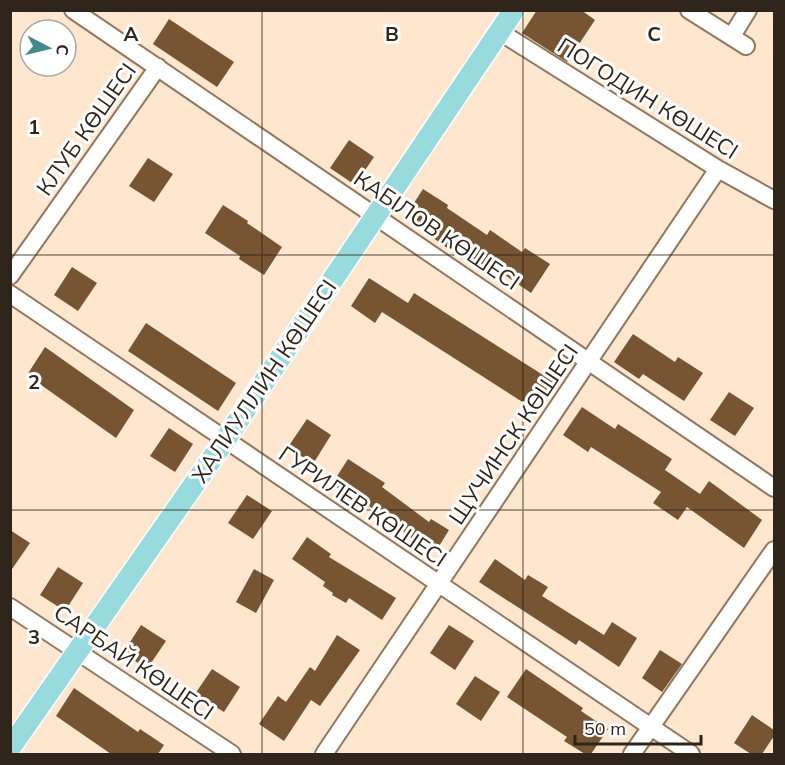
<svg xmlns="http://www.w3.org/2000/svg" width="785" height="765" font-family="Mulish,sans-serif">
  <style>
    .building { fill: #775532 }
    .lines { fill: none; stroke-linecap: round; stroke-linejoin: round }
    .minor-casing { stroke: #91775d; stroke-width: 20 }
    .major-casing { stroke: #fff; stroke-width: 24 }
    .minor { stroke: #fff; stroke-width: 16 }
    .major { stroke: #97dbde; stroke-width: 21 }
    .grid { fill: none; stroke: #30251a; stroke-width: 1.5; stroke-opacity: 0.55 }
    .labels { text-anchor: middle; dominant-baseline: central; stroke-width: 6; stroke-linejoin: round; paint-order: stroke }
    .street-label { font-size: 22px; fill: #30251a; stroke: #fff }
    .grid-label { font-size: 20px; text-anchor: middle; font-weight: bold; fill: #30251a; stroke: #fff; stroke-width: 6; stroke-linejoin: round; paint-order: stroke }
  </style>
  <rect width="100%" height="100%" fill="#fee6cf"/>
  <path class="building" d="M537 10H581L595 20 567 62 522 33Z
    M169 19 234 62 217 87 153 44Z
    M349 140 374 157 355 185 330 168Z
    M148 158 173 174 154 202 129 186Z
    M423 189 448 205 447 208 487 235 490 230 522 252 525 248 550 264 531 293 499 271 496 275 465 254 462 259 405 217Z
    M223 205 248 221 247 223 282 247 264 275 239 259 240 256 205 233Z
    M72 267 97 283 78 311 54 295Z
    M369 278 408 303 414 293 554 382 535 410 382 312 375 323 351 306Z
    M146 323 236 383 218 411 128 351Z
    M633 334 675 362 678 357 703 373 684 401 643 374 639 379 614 362Z
    M45 347 134 410 116 438 27 375Z
    M729 392 754 408 735 436 710 420Z
    M582 407 615 429 618 424 672 459 665 470 700 494 709 481 762 520 744 548 687 507 678 520 653 503 661 492 591 447 588 452 563 435Z
    M307 419 331 435 313 464 288 447Z
    M169 428 193 444 175 472 150 456Z
    M348 459 385 483 382 487 429 522 431 519 449 530 436 551 410 537 369 506 368 508 332 484Z
    M247 495 272 511 253 539 228 523Z
    M10 530 30 543 10 572Z
    M307 537 331 554 329 557 396 598 382 620 349 598 346 603 332 595 333 593 323 586 325 582 292 559Z
    M495 559 525 580 528 575 548 587 542 596 604 635 612 622 637 638 619 667 579 640 576 645 479 582Z
    M58 567 83 583 65 611 40 595Z
    M254 569 274 580 256 613 236 602Z
    M141 625 166 641 147 669 123 653Z
    M449 625 474 641 455 670 430 653Z
    M337 635 360 650 320 706 311 700 284 741 259 724 278 696 286 702 310 667 315 671Z
    M660 650 682 664 662 692 642 678Z
    M212 669 240 687 224 712 195 694Z
    M526 669 583 708 581 711 608 729 591 754H585L564 741 567 737 507 697Z
    M475 676 500 692 481 721 456 704Z
    M74 688 138 732 140 729 164 745 158 754H111L56 716Z
    M752 715 774 730V736L762 754H751L734 743Z"/>
  <g class="lines">
    <g class="minor-casing">
      <path id="minor" d="M73 10 774 488
        M689 10 746 46
        M500 32 718 169 774 200
        M732 36 748 10
        M10 276 158 67
        M10 294 691 754
        M10 607 232 754
        M324 754 718 169
        M632 754 774 550"/>
    </g>
    <g class="major-casing">
      <path id="major" d="M10 748 225 440 514 10"/>
    </g>
    <use href="#minor" class="minor"/>
    <use href="#major" class="major"/>
  </g>
  <path class="grid" d="M262 10V754M523 10V754M10 255H774M10 510H774"/>
  <g class="labels">
    <g class="street-label">
      <text transform="translate(648 98) rotate(32)">ПОГОДИН КӨШЕСІ</text>
      <text transform="translate(86 129) rotate(-55)">КЛУБ КӨШЕСІ</text>
      <text transform="translate(437 230) rotate(34)">КАБІЛОВ КӨШЕСІ</text>
      <text transform="translate(264 381) rotate(-56)">ХАЛИУЛЛИН КӨШЕСІ</text>
      <text transform="translate(513 434) rotate(-56)">ЩУЧИНСК КӨШЕСІ</text>
      <text transform="translate(363 506) rotate(34)">ГУРИЛЕВ КӨШЕСІ</text>
      <text transform="translate(134 662) rotate(34)">САРБАЙ КӨШЕСІ</text>
    </g>
  </g>
  <g class="grid-label">
    <text x="131" y="41">A</text>
    <text x="392" y="41">B</text>
    <text x="654" y="41">C</text>
    <text x="34" y="134">1</text>
    <text x="34" y="389">2</text>
    <text x="34" y="644">3</text>
  </g>
  <rect width="785" height="765" fill="none" stroke="#30251a" stroke-width="24"/>
  <g transform="translate(48 48) rotate(97)"><circle r="28" fill="#ffffff" stroke="#aca8a3" stroke-width="1.5"/>
  <path d="M0-4.5L10 22L0 15L-10 22Z" fill="#41898b"/>
  <text y="-9" font-size="16" font-weight="bold" text-anchor="middle" fill="#30251a">С</text>
  </g>
  <path d="M575 735v9h126v-9" fill="none" stroke="#30251a" stroke-width="3"/>
  <text x="584" y="735" font-size="18" fill="#30251a" stroke="#ffffff" stroke-width="4.5" paint-order="stroke">50 m</text>
</svg>
